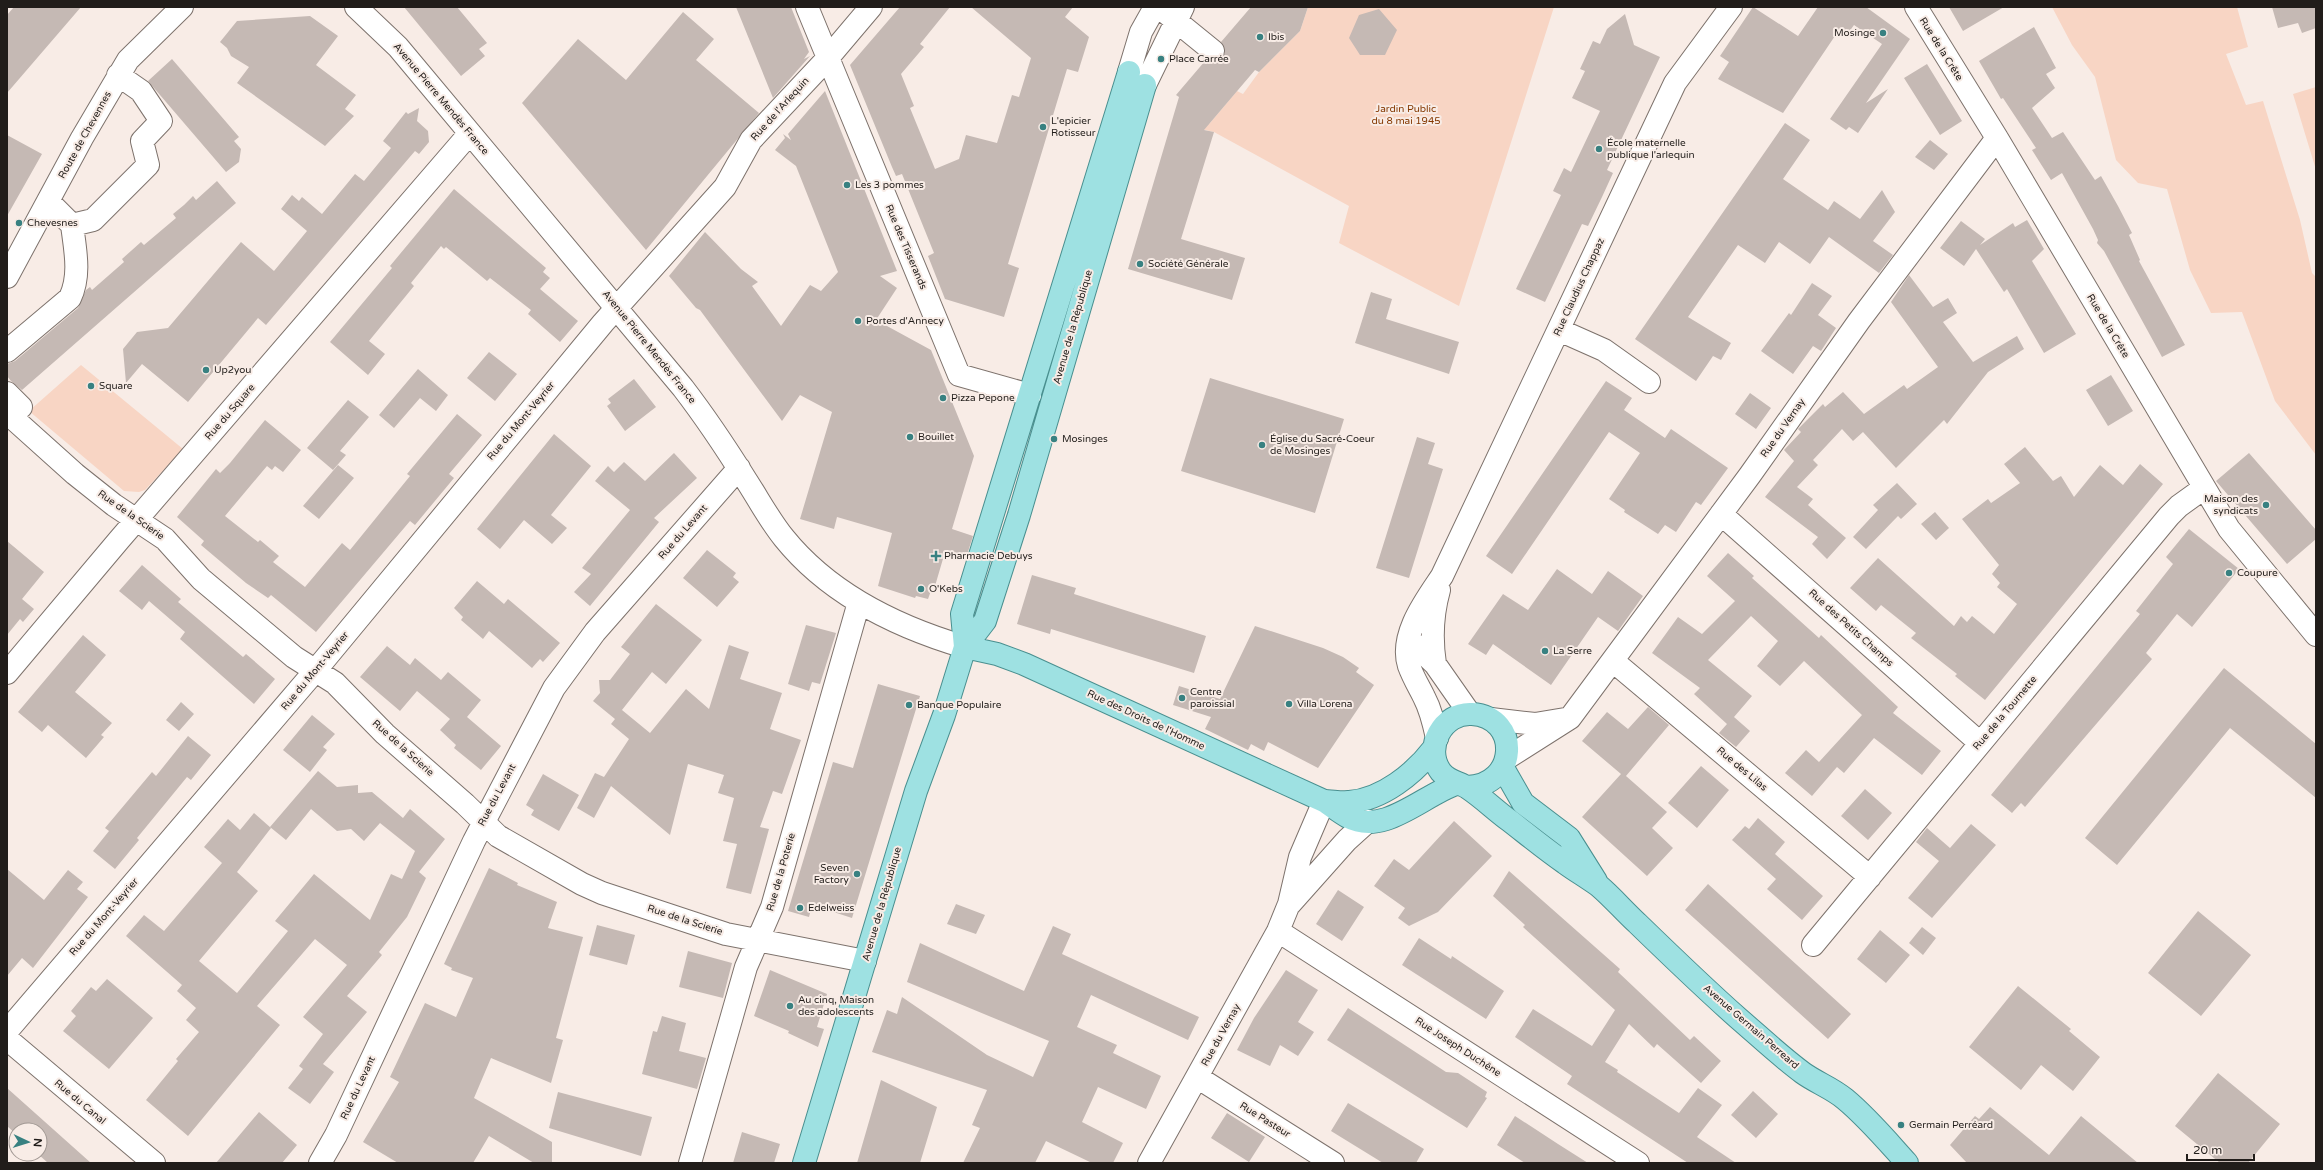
<svg xmlns="http://www.w3.org/2000/svg" width="2323" height="1170" font-family="'Varela Round',sans-serif">
  <style>
    .green { fill: #f8d5c4 }
    .building { fill: #c5b9b4 }
    .lines { fill: none; stroke-linecap: round; stroke-linejoin: round }
    .minor-casing { stroke: #7d726c; stroke-width: 24 }
    .major-casing { stroke: #498f8f; stroke-width: 24 }
    .minor { stroke: #fff; stroke-width: 22 }
    .major { stroke: #9ee1e2; stroke-width: 22 }
    .poi-dot { fill: #388181; stroke: #f8ece6; stroke-width: 1.5 }
    .labels { text-anchor: middle; dominant-baseline: central; stroke-width: 4; stroke-linejoin: round; paint-order: stroke }
    .poi-label { font-size: 10px; fill: #211d1a; stroke: #f8ece6; text-anchor: start }
    .street-label { font-size: 10px; fill: #211d1a; stroke: #f8ece6 }
    .park-label { font-size: 10px; fill: #843800; stroke: #f8ece6 }
  </style>
  <rect width="100%" height="100%" fill="#f8ece6"/>
  <path class="green" d="M1308 7H1554L1459 306 1339 243 1349 206 1214 132 1201 129 1210 123 1237 91 1243 94 1259 72 1300 31Z
    M2052 7H2237L2248 47 2226 54 2246 105 2263 101 2300 220 2312 273 2316 277V455L2275 401 2242 312 2211 313 2190 270 2167 189 2138 183 2116 160 2095 77 2072 45Z
    M2316 87V170L2293 94Z
    M81 365 183 449 145 490 139 492 124 491 29 411Z"/>
  <path class="building" d="M14 7H81L7 93V15Z
    M404 7H457L487 43 479 49 485 56 461 76Z
    M736 7H791L809 52 804 59 810 56 773 98Z
    M900 7H950L920 44 924 47 901 74 914 106 910 108 935 169 959 159 966 135 997 143 1012 95 1019 97 1031 58 971 7H1073L1065 17 1089 37 1078 72 1067 69 1008 264 1019 268 1004 317 945 299 928 256 934 253 902 174 896 176 892 167 850 65Z
    M1251 7H1308L1300 31 1259 72 1255 70 1204 130 1214 132 1181 239 1245 258 1232 300 1128 269 1179 97 1176 95 1205 61 1211 63 1222 59 1225 53 1221 42Z
    M1753 7 1798 36 1818 7H1866L1910 39 1866 103 1888 89 1858 133 1849 127 1846 130 1830 119 1882 44 1854 25 1846 36 1839 30 1783 113 1718 79 1729 62 1720 56Z
    M1949 7H2004L1963 31Z
    M2272 7H2316V28L2302 33 2298 23 2278 28Z
    M1379 9 1397 30 1385 55H1360L1349 38 1359 15Z
    M683 12 714 39 696 60 759 113 646 250 522 103 578 39 626 80Z
    M1625 14 1634 45 1660 57 1607 170 1613 173 1602 197 1588 226 1582 224 1545 302 1516 289 1561 195 1553 191 1564 168 1571 172 1600 111 1572 98 1585 71 1580 69 1593 41 1600 44 1607 29Z
    M310 16 338 36 316 65 356 95 345 109 354 116 325 146 237 83 249 67 231 56 227 48 220 42 237 21Z
    M2034 27 2056 68 2046 74 2055 88 2032 108 2052 138 2063 132 2095 180 2101 176 2118 206 2132 233 2129 235 2140 260 2139 261 2185 345 2162 357 2104 251 2097 243 2098 240 2093 229 2062 173 2051 180 2032 150 2036 148 2003 98 2001 99 1979 61Z
    M172 59 239 137 234 141 241 149 239 162 226 172 148 81Z
    M1927 64 1962 121 1940 135 1904 78Z
    M825 91 897 271 880 276 897 288 876 320 931 350 974 456 952 529 973 536 966 558 945 552 935 586 933 585 928 599 916 596 915 598 878 586 892 533 837 517 834 529 800 519 832 412 800 395 782 421 700 310 696 308 669 276 705 232 741 269 758 282 752 286 781 326 810 285 821 291 838 272 796 166 775 150 785 138 783 134 791 140 788 134Z
    M419 108 417 121 428 131 429 142 419 154 415 151 266 325 258 318 188 402 142 364 126 383 123 349 137 332 168 328 241 242 274 271 307 231 281 209 292 195 299 201 302 197 322 214 355 174 364 181 391 148 383 141 406 112 408 114Z
    M1785 123 1810 140 1783 179 1828 210 1834 201 1860 219 1882 190 1895 212 1873 241 1893 255 1879 273 1829 237 1810 264 1779 242 1765 263 1738 245 1688 317 1731 343 1721 360 1713 356 1696 381 1635 339Z
    M7 135 42 154 7 216Z
    M1930 140 1948 154 1934 170 1915 157Z
    M217 181 236 203 22 390 11 381 7 376V364L15 361 78 308 86 290 90 287 92 290 124 262 122 259 141 242 144 245 176 218 173 214 184 205 193 196 196 200Z
    M454 189 546 268 543 272 550 278 540 289 578 321 560 342 528 314 531 310 490 278 487 281 446 247 444 249 441 246 411 283 414 286 369 341 385 354 368 375 330 342 392 268 390 266Z
    M2027 220 2044 249 2032 261 2076 334 2044 353 2007 289 2004 292 1976 249 1964 266 1940 248 1961 221 1985 239 1980 245 2013 223 2015 227Z
    M1909 275 1933 307 1948 298 1957 313 1943 322 1973 362 2017 336 2024 349 1988 372 1947 424 1944 420 1896 468 1863 432 1853 441 1842 429 1813 460 1818 465 1797 487 1813 499 1808 505 1846 538 1827 559 1812 544 1818 537 1765 497 1794 461 1784 450 1801 432 1798 429 1823 404 1825 407 1843 392 1864 414 1904 385 1907 389 1938 367 1891 302Z
    M1812 283 1832 296 1818 315 1836 328 1821 351 1813 346 1793 374 1761 351 1789 313 1791 315Z
    M1371 292 1392 299 1386 319 1459 342 1449 374 1355 343Z
    M489 352 517 374 495 401 467 378Z
    M418 369 448 395 436 411 420 398 394 428 379 415Z
    M2111 375 2133 411 2108 426 2086 390Z
    M1210 378 1344 419 1315 513 1181 471Z
    M634 379 656 407 625 431 607 406 611 403 608 399Z
    M1606 381 1632 398 1624 410 1665 438 1671 429 1728 468 1701 505 1696 502 1676 532 1665 525 1658 534 1624 512 1625 510 1609 499 1640 453 1609 432 1512 574 1486 556Z
    M1750 393 1771 408 1756 429 1735 414Z
    M348 400 369 417 340 451 346 455 333 470 307 448Z
    M457 414 482 435 449 474 454 478 415 525 410 521 316 632 271 595 268 598 246 583 201 545 204 541 177 517 216 469 220 473 230 463 265 420 301 450 283 472 275 466 272 470 267 466 225 516 258 542 260 540 279 556 273 562 305 587 342 543 350 550 410 476 407 474Z
    M554 434 591 466 551 515 567 528 552 544 524 520 500 549 477 529Z
    M1417 437 1435 443 1428 464 1443 469 1409 578 1376 568Z
    M2025 447 2053 481 2061 476 2074 497 2100 465 2123 485 2140 464 2163 484 1985 700 1955 676 1957 674 1911 638 1916 633 1881 605 1876 611 1850 588 1878 558 1954 626 1961 616 1967 622 1972 616 1994 634 2017 604 1997 587 2000 583 1992 574 1999 565 1962 519 1988 499 1991 503 2020 483 2004 464Z
    M674 453 697 478 654 518 659 522 590 606 574 592 591 574 582 568 630 510 595 481 608 466 614 472 624 462 645 481Z
    M2249 453 2316 530V539L2287 564 2216 481Z
    M338 465 354 478 319 519 303 506Z
    M1897 483 1917 504 1901 519 1898 516 1866 549 1853 537 1878 510 1873 505Z
    M1935 512 1949 528 1936 540 1921 524Z
    M2189 529 2239 569 2192 627 2177 614 2146 653 2152 659 2025 807 2021 803 2012 813 1991 795 2140 614 2136 611 2173 564 2166 557Z
    M7 541 44 572 22 599 34 609 23 622 20 619 7 635Z
    M707 550 736 573 733 577 739 582 717 607 683 578Z
    M1728 553 1754 576 1752 578 1819 638 1821 635 1898 707 1893 713 1941 751 1922 775 1874 738 1844 773 1837 767 1812 796 1785 773 1806 750 1819 762 1862 715 1804 661 1780 686 1757 666 1778 641 1751 616 1708 660 1752 696 1734 717 1750 731 1736 747 1719 733 1727 724 1694 694 1700 688 1652 653 1678 617 1702 634 1735 601 1707 576Z
    M142 565 181 599 178 602 243 657 246 654 275 679 254 704 180 639 185 632 149 601 142 610 119 591Z
    M1557 569 1592 594 1608 571 1643 596 1618 631 1598 617 1551 685 1493 644 1486 655 1468 644 1503 594 1528 610Z
    M1032 575 1076 588 1074 594 1206 636 1194 673 1051 629 1050 634 1017 624Z
    M477 581 504 604 508 599 560 643 543 662 540 659 532 668 489 631 483 639 461 620 463 617 454 608Z
    M656 604 702 640 666 684 652 672 618 715 622 710 650 733 686 689 709 709 729 645 749 652 740 679 782 693 770 729 801 740 782 794 773 791 760 827 769 829 751 894 726 888 737 844 723 841 734 798 718 793 724 775 688 764 670 835 611 786 594 818 577 808 595 773 604 777 629 739 611 724 615 719 593 701 600 693 599 680H610L630 654 621 647Z
    M806 625 836 633 820 684 812 682 809 691 788 684Z
    M1255 626 1323 648 1343 657 1359 668 1356 672 1374 685 1318 768 1268 742 1264 751 1251 744 1248 750 1205 729 1211 717 1173 705 1179 686 1220 699Z
    M83 635 106 655 75 692 112 723 101 735 104 737 86 758 48 725 42 732 18 712Z
    M387 646 410 665 415 658 441 680 448 672 481 700 467 717 501 746 481 770 454 748 456 745 440 730 450 719 417 691 400 711 360 677Z
    M2224 668 2316 744V798L2230 728 2117 865 2085 838Z
    M878 684 920 696 852 918 812 905 809 917 788 911 833 762 853 768Z
    M181 702 194 714 179 731 166 720Z
    M1648 707 1669 725 1626 776 1667 812 1652 828 1673 848 1647 876 1582 817 1621 774 1582 741 1607 712 1628 729Z
    M312 715 335 734 323 747 327 750 310 772 283 750Z
    M188 736 211 755 191 780 187 777 137 838 139 840 115 869 93 851 109 831 105 828 152 772 156 776Z
    M1701 766 1729 790 1697 828 1668 803Z
    M318 771 337 787 358 785V793L372 792 403 818 410 809 445 839 419 872 426 878 407 917 379 952 382 955 347 996 367 1012 323 1064 334 1072 310 1104 288 1088 303 1069 299 1066 323 1034 303 1017 347 965 315 939 257 1006 280 1025 188 1136 146 1100 178 1061 176 1059 199 1032 186 1020 196 1008 177 991 182 985 126 936 144 915 164 931 222 863 204 847 228 819 240 830 254 813 271 828 237 872 258 891 199 961 237 993 288 931 275 921 314 874 370 920 391 874 402 879 415 851 380 823 364 841 351 829 337 831 311 809 286 840 270 827Z
    M543 774 579 795 559 831 531 815 534 810 526 805Z
    M1865 789 1892 813 1868 840 1841 816Z
    M1758 818 1785 842 1775 854 1823 896 1802 920 1767 889 1776 879 1732 840 1745 826 1749 829Z
    M1454 821 1492 856 1438 912 1409 926 1398 918 1405 908 1374 886 1394 859 1409 870Z
    M1971 824 1996 845 1932 918 1908 898 1939 861 1916 842 1927 828 1950 848Z
    M489 868 518 883 517 885 557 902 548 928 583 937 556 1038 563 1040 551 1083 491 1058 474 1098 552 1142V1163H534L489 1136 473 1163H398L363 1142 399 1082 390 1077 425 1003 456 1017 473 978 451 970 452 968 444 964Z
    M7 869 44 900 68 870 83 882 77 889 88 897 33 968 22 958 7 976Z
    M1509 871 1620 969 1618 972 1690 1040 1694 1036 1721 1061 1701 1083 1657 1044 1654 1048 1629 1024 1605 1062 1618 1070 1617 1072 1679 1113 1698 1088 1722 1105 1697 1137 1736 1163H1688L1567 1084 1572 1076 1515 1037 1533 1009 1592 1046 1615 1010 1523 927 1525 925 1493 896Z
    M1708 884 1851 1014 1828 1039 1685 910Z
    M1338 890 1364 907 1342 941 1316 924Z
    M956 904 985 915 976 934 947 924Z
    M2198 911 2251 955 2201 1016 2148 973Z
    M597 925 635 935 627 965 589 955Z
    M1053 926 1071 934 1062 954 1199 1017 1188 1040 1091 995 1077 1027 1117 1045 1113 1053 1161 1076 1146 1109 1098 1087 1082 1122 1123 1143 1113 1163H1092L1046 1141 1035 1163H963L980 1128 972 1125 987 1090 872 1052 887 1010 897 1014 902 997 987 1055 1033 1077 1049 1041 907 982 920 943 1024 991Z
    M1922 927 1936 938 1923 955 1909 943Z
    M1880 930 1910 955 1886 983 1857 959Z
    M1419 938 1451 959 1452 956 1504 991 1486 1019 1402 965Z
    M688 951 732 963 723 998 679 987Z
    M770 970 827 994 817 1027 824 1029 818 1047 788 1033 789 1031 754 1016Z
    M1286 970 1318 990 1298 1022 1314 1032 1298 1056 1280 1045 1270 1066 1237 1050 1254 1018Z
    M107 979 153 1018 109 1069 63 1031 76 1016 71 1011 91 987 96 991Z
    M2018 986 2071 1029 2069 1031 2100 1057 2073 1091 2041 1065 2021 1090 1969 1047Z
    M1348 1008 1446 1072 1458 1073 1487 1092 1485 1097 1487 1098 1467 1128 1327 1040Z
    M662 1016 686 1023 679 1051 706 1058 697 1089 642 1074 653 1031 657 1032Z
    M2218 1073 2280 1124 2248 1163H2220L2175 1126Z
    M881 1080 937 1107 920 1163H857Z
    M7 1088 91 1163H48L38 1154H40V1130H16V1134L7 1126Z
    M1753 1091 1778 1114 1756 1138 1731 1115Z
    M558 1092 652 1117 641 1156 549 1128Z
    M1348 1103 1424 1149 1416 1163H1383L1331 1131Z
    M1990 1107 2049 1155 2081 1116 2138 1163H1967L1950 1145 1975 1116 1979 1119Z
    M259 1112 297 1145 282 1163H216Z
    M1227 1113 1265 1137 1249 1162 1211 1138Z
    M1515 1116 1558 1144 1588 1163H1525L1497 1145Z
    M742 1132 780 1144 774 1163H733Z"/>
  <g class="lines">
    <g class="minor-casing">
      <path id="minor" d="M356 7 398 47 683 388C706 418 726 448 746 480 759 500 770 521 784 538 830 595 897 627 965 647
        M807 7 959 375 1030 395
        M1916 7 1997 138 2229 529 2316 635
        M1165 12 1213 51
        M1129 72 1141 32 1155 7
        M1145 85 1183 7
        M48 201 72 225 93 220 148 165 142 141 161 121 141 91 118 75
        M7 277 82 138 128 60 182 7
        M1559 330 1604 350 1649 382
        M7 351 70 298C81 275 75 249 72 225
        M7 393 21 407
        M7 413 75 474 114 505 165 539 201 579 294 657 335 683 385 734 465 804 498 836 582 884 602 893 726 934 865 961
        M1721 514 1980 743
        M1409 639 1435 664 1470 714
        M1613 661 1870 877
        M1435 664C1431 638 1432 615 1439 590
        M7 673 119 540 470 133
        M1491 719 1535 724 1565 719
        M1437 738C1434 724 1431 710 1424 697 1419 687 1413 677 1409 666 1399 635 1426 600 1442 576L1675 83 1731 7
        M1507 758 1570 718 1750 475 1859 321 1997 138
        M1290 904 1347 840 1368 821
        M1278 931 1638 1163
        M1813 945 2169 516 2179 506 2204 488
        M7 1031 315 671 603 323 725 187 751 140 827 59 871 7
        M7 1039 154 1163
        M1197 1077 1333 1163
        M320 1163 336 1135 474 841 554 688 595 632 739 468
        M690 1163 746 967 772 907 859 602
        M1149 1163 1278 931 1289 904 1300 857 1324 801"/>
    </g>
    <g class="major-casing">
      <path id="major" d="M965 647 962 614 1129 72
        M965 647 997 654 1024 664 1324 801C1332 806 1339 812 1348 817 1384 836 1422 796 1456 784
        M1503 768 1523 803 1569 838 1596 881
        M1467 787C1518 786 1521 717 1472 714 1443 712 1423 748 1441 772 1449 782 1459 782 1468 788 1483 798 1496 811 1510 821 1528 835 1546 850 1565 863 1576 871 1588 878 1599 886 1612 897 1624 911 1637 923 1670 955 1703 987 1738 1018 1759 1036 1780 1056 1803 1073 1817 1083 1832 1088 1845 1099 1868 1118 1887 1141 1907 1163
        M1324 801C1332 801 1341 803 1349 802 1382 800 1415 773 1434 748
        M804 1163 916 791 944 715 965 647 985 621 1019 515 1145 85"/>
    </g>
    <use href="#minor" class="minor"/>
    <use href="#major" class="major"/>
  </g>
  <g class="poi-dot">
    <circle cx="1883" cy="33" r="4"/>
    <circle cx="1260" cy="37" r="4"/>
    <circle cx="1161" cy="59" r="4"/>
    <circle cx="1043" cy="127" r="4"/>
    <circle cx="1599" cy="149" r="4"/>
    <circle cx="847" cy="185" r="4"/>
    <circle cx="19" cy="223" r="4"/>
    <circle cx="1140" cy="264" r="4"/>
    <circle cx="858" cy="321" r="4"/>
    <circle cx="206" cy="370" r="4"/>
    <circle cx="91" cy="386" r="4"/>
    <circle cx="943" cy="398" r="4"/>
    <circle cx="910" cy="437" r="4"/>
    <circle cx="1054" cy="439" r="4"/>
    <circle cx="1262" cy="445" r="4"/>
    <circle cx="2266" cy="505" r="4"/>
    <path d="M934 550h4v4h4v4h-4v4h-4v-4h-4v-4h4z"/>
    <circle cx="2229" cy="573" r="4"/>
    <circle cx="921" cy="589" r="4"/>
    <circle cx="1545" cy="651" r="4"/>
    <circle cx="1182" cy="698" r="4"/>
    <circle cx="1289" cy="704" r="4"/>
    <circle cx="909" cy="705" r="4"/>
    <circle cx="857" cy="874" r="4"/>
    <circle cx="800" cy="908" r="4"/>
    <circle cx="790" cy="1006" r="4"/>
    <circle cx="1901" cy="1125" r="4"/>
  </g>
  <g class="labels">
    <g class="poi-label">
      <text x="1875" y="33" text-anchor="end">Mosinge</text>
      <text x="1268" y="37">Ibis</text>
      <text x="1169" y="59">Place Carrée</text>
      <text x="1051" y="121">L'epicier<tspan x="1051" dy="12">Rotisseur</tspan></text>
      <text x="1607" y="143">École maternelle<tspan x="1607" dy="12">publique l'arlequin</tspan></text>
      <text x="855" y="185">Les 3 pommes</text>
      <text x="27" y="223">Chevesnes</text>
      <text x="1148" y="264">Société Générale</text>
      <text x="866" y="321">Portes d'Annecy</text>
      <text x="214" y="370">Up2you</text>
      <text x="99" y="386">Square</text>
      <text x="951" y="398">Pizza Pepone</text>
      <text x="918" y="437">Bouillet</text>
      <text x="1062" y="439">Mosinges</text>
      <text x="1270" y="439">Église du Sacré-Coeur<tspan x="1270" dy="12">de Mosinges</tspan></text>
      <text x="2258" y="499" text-anchor="end">Maison des<tspan x="2258" dy="12">syndicats</tspan></text>
      <text x="944" y="556">Pharmacie Debuys</text>
      <text x="2237" y="573">Coupure</text>
      <text x="929" y="589">O'Kebs</text>
      <text x="1553" y="651">La Serre</text>
      <text x="1190" y="692">Centre<tspan x="1190" dy="12">paroissial</tspan></text>
      <text x="1297" y="704">Villa Lorena</text>
      <text x="917" y="705">Banque Populaire</text>
      <text x="849" y="868" text-anchor="end">Seven<tspan x="849" dy="12">Factory</tspan></text>
      <text x="808" y="908">Edelweiss</text>
      <text x="798" y="1000">Au cinq, Maison<tspan x="798" dy="12">des adolescents</tspan></text>
      <text x="1909" y="1125">Germain Perréard</text>
    </g>
    <g class="street-label">
      <text transform="translate(1941 49) rotate(58)">Rue de la Crête</text>
      <text transform="translate(441 99) rotate(50)">Avenue Pierre Mendès France</text>
      <text transform="translate(780 109) rotate(-48)">Rue de l'Arlequin</text>
      <text transform="translate(85 135) rotate(-61)">Route de Chevennes</text>
      <text transform="translate(906 247) rotate(67)">Rue des Tisserands</text>
      <text transform="translate(1579 287) rotate(-65)">Rue Claudius Chappaz</text>
      <text transform="translate(2108 326) rotate(59)">Rue de la Crête</text>
      <text transform="translate(1073 327) rotate(-74)">Avenue de la République</text>
      <text transform="translate(649 347) rotate(51)">Avenue Pierre Mendès France</text>
      <text transform="translate(230 412) rotate(-49)">Rue du Square</text>
      <text transform="translate(521 421) rotate(-50)">Rue du Mont-Veyrier</text>
      <text transform="translate(1783 428) rotate(-55)">Rue du Vernay</text>
      <text transform="translate(131 515) rotate(35)">Rue de la Scierie</text>
      <text transform="translate(683 532) rotate(-49)">Rue du Levant</text>
      <text transform="translate(1851 628) rotate(42)">Rue des Petits Champs</text>
      <text transform="translate(315 671) rotate(-50)">Rue du Mont-Veyrier</text>
      <text transform="translate(2005 713) rotate(-50)">Rue de la Tournette</text>
      <text transform="translate(1146 720) rotate(25)">Rue des Droits de l'Homme</text>
      <text transform="translate(403 748) rotate(42)">Rue de la Scierie</text>
      <text transform="translate(1742 769) rotate(40)">Rue des Lilas</text>
      <text transform="translate(497 795) rotate(-62)">Rue du Levant</text>
      <text transform="translate(781 872) rotate(-74)">Rue de la Poterie</text>
      <text transform="translate(882 904) rotate(-74)">Avenue de la République</text>
      <text transform="translate(104 917) rotate(-49)">Rue du Mont-Veyrier</text>
      <text transform="translate(685 920) rotate(18)">Rue de la Scierie</text>
      <text transform="translate(1751 1027) rotate(41)">Avenue Germain Perreard</text>
      <text transform="translate(1221 1035) rotate(-61)">Rue du Vernay</text>
      <text transform="translate(1458 1047) rotate(33)">Rue Joseph Duchêne</text>
      <text transform="translate(358 1088) rotate(-65)">Rue du Levant</text>
      <text transform="translate(80 1102) rotate(40)">Rue du Canal</text>
      <text transform="translate(1265 1120) rotate(32)">Rue Pasteur</text>
    </g>
    <g class="park-label">
      <text x="1406" y="109">Jardin Public<tspan x="1406" dy="12">du 8 mai 1945</tspan></text>
    </g>
  </g>
  <rect width="2323" height="1170" fill="none" stroke="#211d1a" stroke-width="16"/>
  <g transform="translate(28 1142) rotate(94)"><circle r="19" fill="#f8ece6" stroke="#a29994"/>
  <path d="M0-3L7 15L0 10L-7 15Z" fill="#388181"/>
  <text y="-6" font-size="11" font-weight="bold" text-anchor="middle" fill="#211d1a">N</text>
  </g>
  <path d="M2187 1154v6h67v-6" fill="none" stroke="#211d1a" stroke-width="2"/>
  <text x="2193" y="1154" font-size="12" fill="#211d1a" stroke="#f8ece6" stroke-width="3" paint-order="stroke">20 m</text>
</svg>
